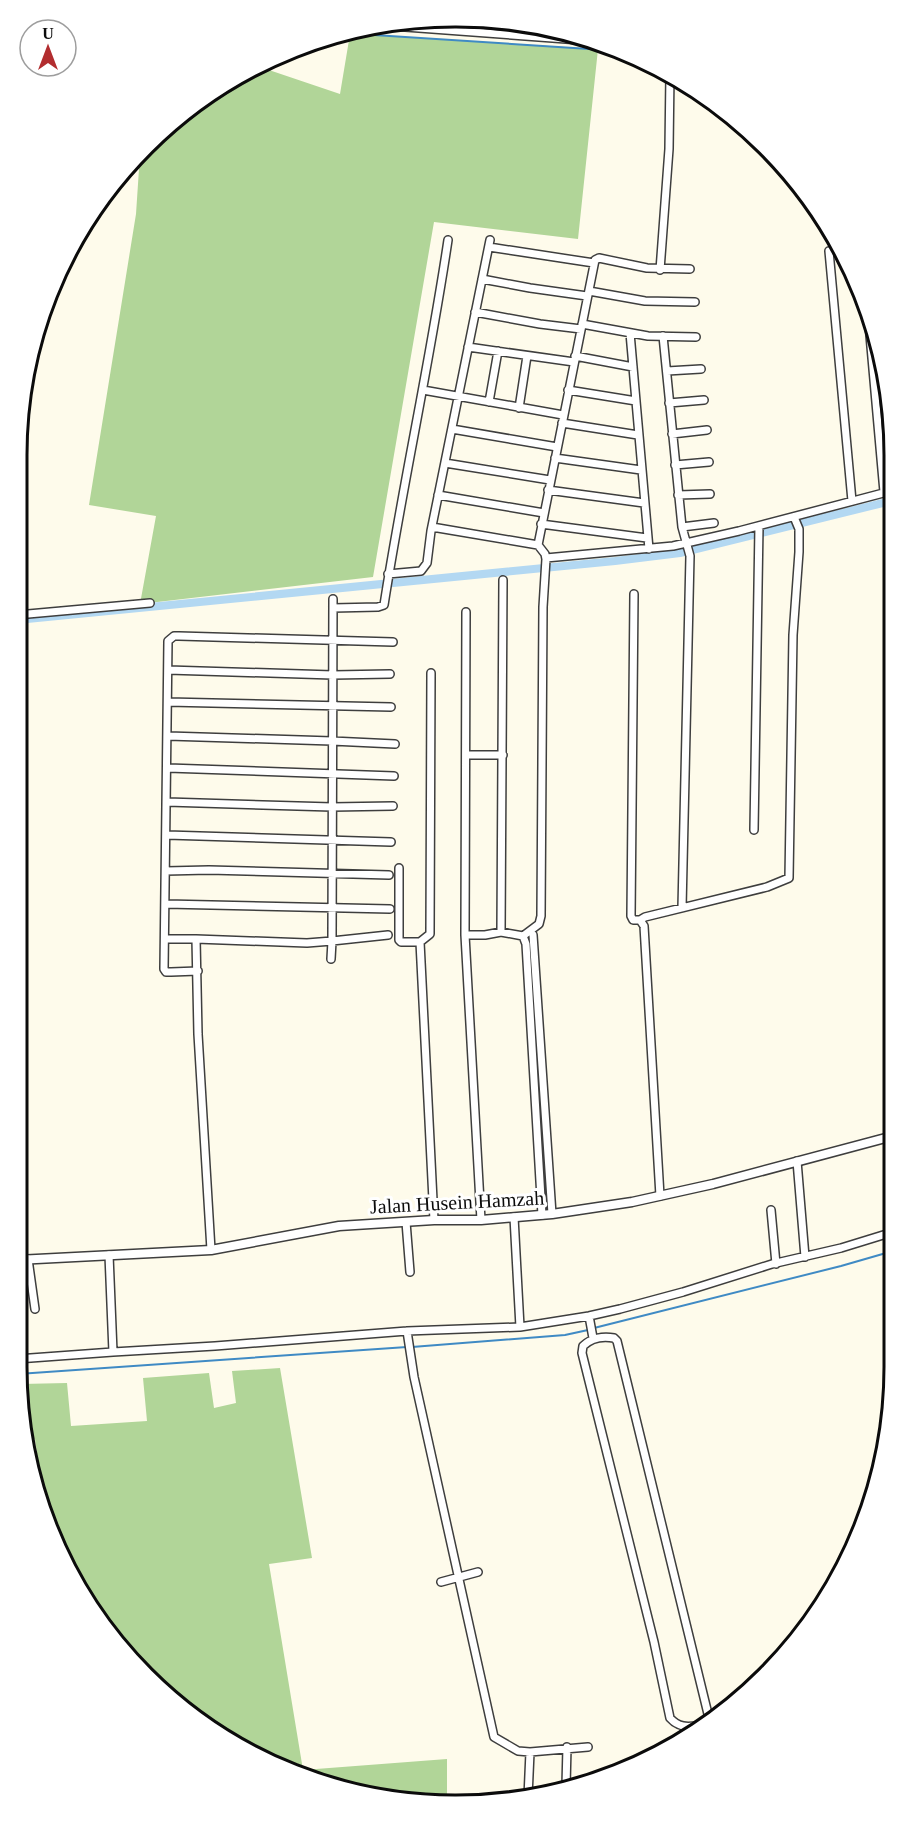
<svg xmlns="http://www.w3.org/2000/svg" width="911" height="1822" font-family="Georgia,serif">
  <style>
    .forest { fill: #b1d598 }
    .lines { fill: none; stroke-linecap: round; stroke-linejoin: round }
    .stream { stroke: #3f8ac4; stroke-width: 2 }
    .canal { stroke: #b3d8f2; stroke-width: 8 }
    .minor-casing { stroke: #3e3e3e; stroke-width: 10 }
    .tertiary-casing { stroke: #3e3e3e; stroke-width: 11 }
    .minor { stroke: #fff; stroke-width: 7 }
    .tertiary { stroke: #fff; stroke-width: 8 }
    .labels { text-anchor: middle; dominant-baseline: central; stroke-width: 6; stroke-linejoin: round; paint-order: stroke }
    .street-label { font-size: 20px; fill: #0b0b0b; stroke: #fff }
    .rim { fill: none; stroke: #0b0b0b; stroke-width: 3 }
  </style>
  <rect width="100%" height="100%" fill="#fefbeb"/>
  <path class="forest" d="M350 34 598 49 578 239 434 222 373 577 140 604 156 516 89 505 136 214 140 154 166 126 236 75 263 63V68L340 94Z
    M280 1368 312 1558 269 1564 303 1770 447 1759V1800L370 1797 236 1747 166 1696 107 1634 46 1519 35 1439 28 1437 21 1384 67 1383 71 1426 147 1421 143 1378 209 1373 214 1408 236 1403 232 1371Z"/>
  <g class="lines">
    <path class="stream" d="M343 33 620 51
      M594 1328 841 1266 893 1251
      M412 1347 565 1335 588 1330
      M18 1374 407 1347"/>
    <path class="canal" d="M17 620 615 561 680 553 891 501"/>
    <g class="minor-casing">
      <path id="minor" d="M378 25 593 41
        M489 247 594 263
        M829 251 852 501
        M660 270 669 149 670 74
        M482 279 530 288 587 296
        M589 291 645 301 695 302
        M475 312 540 324 581 329
        M868 313 884 492
        M582 324 648 336 696 337
        M630 333 649 549
        M663 336 682 527 690 556 682 908
        M468 347 574 362
        M575 356 633 367
        M667 371 701 369
        M423 390 563 415
        M568 390 636 401
        M489 402 498 351
        M669 403 704 400
        M519 408 527 356
        M562 423 638 435
        M452 429 557 447
        M672 434 707 430
        M555 458 641 470
        M445 463 550 480
        M675 465 709 462
        M548 490 644 503
        M438 495 544 513
        M678 495 710 494
        M541 524 647 538
        M432 527 538 545 545 554 546 559 543 607 541 916 539 924 523 936
        M682 527 714 523
        M538 545 595 260 599 258 647 268 690 269
        M546 558 673 546 739 531 891 491
        M388 574 421 571 427 563 431 531 490 240
        M634 594 631 916 633 920H640L644 926 660 1196
        M333 608 378 607 384 605C403 483 430 362 448 240
        M466 612 465 935H485L501 932 523 936 526 944 542 1215
        M17 615 150 603
        M168 670 333 675 390 674
        M168 702 391 707
        M168 736 332 741 395 744
        M466 755H503
        M168 768 394 776
        M167 802 332 807 393 806
        M754 830 759 526
        M167 835 391 842
        M399 868V940L401 942H420L430 934 431 673
        M166 871 209 870 389 875
        M166 904 390 909
        M640 920 645 917 767 887 789 878 793 635 799 552V529L794 517
        M501 932 503 580
        M465 935 481 1220
        M533 935 552 1214
        M165 939H196L198 1034 211 1250
        M196 939 307 943 332 941 333 599
        M420 942 434 1220
        M331 959 332 941 388 935
        M198 971 171 972H166L164 969 168 641 174 636H179L393 642
        M797 1161 805 1257
        M771 1210 776 1264
        M514 1217 520 1327
        M406 1222 410 1272
        M28 1259 35 1309
        M589 1316 593 1338
        M407 1331 414 1377 494 1737 518 1751 530 1752 588 1747
        M113 1352 215 1346 407 1331 520 1327 589 1316 620 1309 683 1292 772 1264 841 1248 893 1232
        M17 1359 113 1352 109 1255
        M441 1582 478 1572
        M699 1725C687 1728 678 1727 670 1718L654 1642 582 1353 583 1346C591 1338 603 1336 614 1338L617 1341 709 1718
        M566 1786 567 1747
        M528 1797 530 1752"/>
    </g>
    <g class="tertiary-casing">
      <path id="tertiary" d="M17 1260 211 1250 339 1226 434 1220H481L552 1214 632 1202 713 1184 893 1136"/>
    </g>
    <use href="#minor" class="minor"/>
    <use href="#tertiary" class="tertiary"/>
  </g>
  <g class="labels">
    <g class="street-label">
      <text transform="translate(457 1202) rotate(-3)">Jalan Husein Hamzah</text>
    </g>
  </g>
  <path d="M0 0H911V1822H0ZM455 27H456A428 428 0 0 1 884 455V1367A428 428 0 0 1 456 1795H455A428 428 0 0 1 27 1367V455A428 428 0 0 1 455 27Z" fill="#fff" fill-rule="evenodd"/>
  <path class="rim" d="M455 27H456A428 428 0 0 1 884 455V1367A428 428 0 0 1 456 1795H455A428 428 0 0 1 27 1367V455A428 428 0 0 1 455 27Z"/>
  <g transform="translate(48 48)"><circle r="28" fill="#ffffff" stroke="#9d9d9d" stroke-width="1.5"/>
  <path d="M0-4.5L10 22L0 15L-10 22Z" fill="#b22d2f"/>
  <text y="-9" font-size="16" font-weight="bold" text-anchor="middle" fill="#0b0b0b">U</text>
  </g>
</svg>
